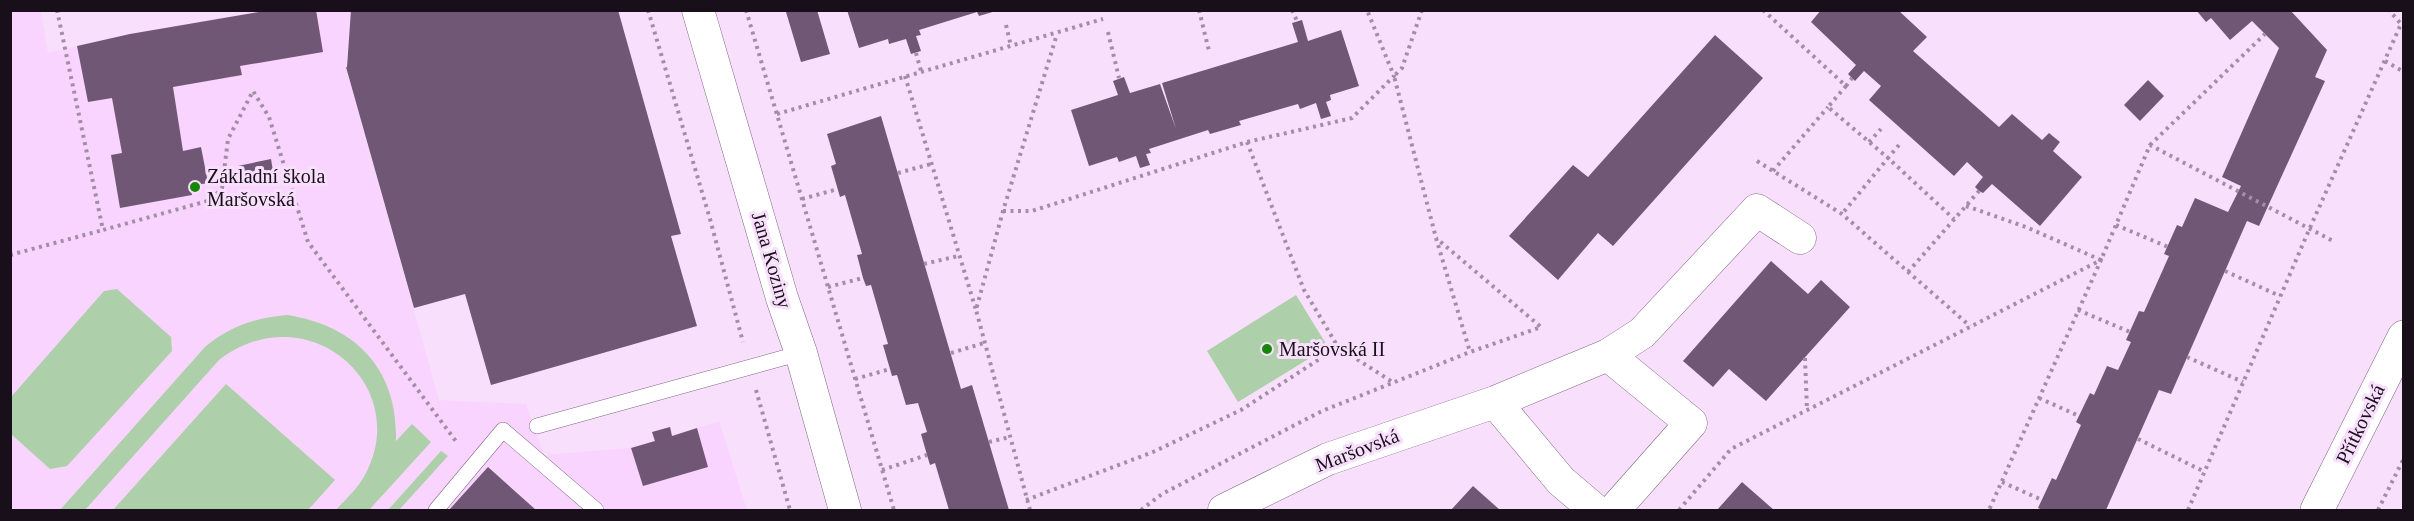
<svg xmlns="http://www.w3.org/2000/svg" width="2414" height="521" font-family="'Times New Roman',serif">
  <style>
    .built { fill: #f8d4fe }
    .park { fill: #adcfa9 }
    .building { fill: #715776 }
    .lines { fill: none; stroke-linecap: round; stroke-linejoin: round }
    .service-casing { stroke: #806685; stroke-width: 16 }
    .minor-casing { stroke: #806685; stroke-width: 33 }
    .tertiary-casing { stroke: #806685; stroke-width: 34 }
    .path { stroke: #a28fa5; stroke-width: 4; stroke-dasharray: 3 4.5; stroke-linecap: butt }
    .service { stroke: #fff; stroke-width: 15 }
    .minor { stroke: #fff; stroke-width: 32 }
    .tertiary { stroke: #fff; stroke-width: 33 }
    .poi-dot { fill: #168704; stroke: #f8e0fc; stroke-width: 2 }
    .labels { text-anchor: middle; dominant-baseline: central; stroke-width: 6; stroke-linejoin: round; paint-order: stroke }
    .poi-label { font-size: 20px; fill: #190f1b; stroke: #f8e0fc; text-anchor: start }
    .street-label { font-size: 20px; fill: #190f1b; stroke: #f8e0fc }
  </style>
  <rect width="100%" height="100%" fill="#f8e0fc"/>
  <path class="built" d="M10 11H41L48 53 130 34 259 11H351L346 68 439 400 526 404 544 455 631 448 654 441 652 432 670 427 673 436 719 421 747 510H11Z"/>
  <path class="park" d="M117 289 171 337 172 351 67 466 50 469 11 434V397L104 291Z
    M1296 295 1328 347 1238 402 1207 351Z
    M287 315C357 326 398 370 396 441L412 424 431 442 369 510H336C346 499 358 488 365 475 414 384 306 293 219 360L85 510H60L205 347C230 326 255 318 287 315Z
    M226 384 335 480 308 510H113Z
    M441 451 448 456 399 510H388Z"/>
  <path class="building" d="M259 10H316L323 52 240 66 242 75 173 87 183 151 201 147 208 183 190 186 192 195 120 208 111 155 122 153 112 98 88 102 77 46 130 34 259 12Z
    M351 10H618L681 234 671 236 697 326 491 385 465 294 414 308 346 67H347Z
    M791 10H817L830 54 801 62 786 12Z
    M847 10H996V11L979 16 977 12 919 30 921 35 916 36 921 51 911 54 906 39 889 44 888 39 859 48Z
    M1821 10H1898L1927 37 1913 51 1999 127 2012 114 2042 140 2049 133 2060 142 2053 151 2082 177 2040 226 1992 184 1983 193 1979 191 1975 187 1983 177 1967 162 1954 176 1869 100 1881 86 1864 71 1855 81 1848 74 1856 65 1811 22Z
    M2196 10H2290L2327 50 2315 77 2325 81 2259 226 2247 221 2171 394 2159 390 2106 510H2043L2038 508 2052 478 2056 480 2081 425 2076 422 2090 393 2094 395 2107 366 2118 370 2131 342 2126 340 2139 311 2144 312 2169 256 2164 254 2177 225 2182 227 2195 198 2228 212 2241 186 2222 177 2279 48 2252 21 2230 40 2211 18 2206 22Z
    M1302 20 1308 41 1341 30 1359 86 1330 95 1331 100 1326 102 1331 116 1321 119 1316 103 1300 109 1298 104 1239 121 1241 125 1210 134 1208 130 1149 149 1151 153 1146 154 1150 165 1140 168 1136 156 1119 162 1117 157 1089 166 1071 110 1118 95 1113 81 1124 77 1130 93 1160 84 1176 129 1162 83 1298 42 1292 23Z
    M1715 35 1763 78 1613 246 1598 233 1558 280 1509 236 1573 165 1588 177Z
    M2148 80 2164 96 2140 121 2124 105Z
    M881 116 961 389 972 385 1009 510H949L935 463 930 465 927 455 921 434 927 432 918 403 906 405 897 375 892 376 883 345 888 344 871 285 866 286 863 278 857 255 862 254 845 195 840 197 831 166 836 164 827 134Z
    M271 159 274 177 242 184 238 166Z
    M1771 261 1808 294 1821 280 1850 307 1766 401 1729 369 1713 387 1683 361Z
    M670 427 672 436 697 428 708 467 643 486 631 448 655 441 652 432Z
    M488 467 536 510H449Z
    M1742 482 1774 510H1717Z
    M1473 486 1500 510H1451Z"/>
  <g class="lines">
    <g class="service-casing">
      <path id="service" d="M537 426 801 353
        M436 510 503 430 596 510"/>
    </g>
    <g class="minor-casing">
      <path id="minor" d="M698 10 782 298 801 353 845 510
        M1608 355 1691 423 1614 510
        M1495 402 1561 481 1595 510
        M1224 510 1328 459 1495 402 1608 355 1642 333 1757 210 1800 238"/>
    </g>
    <g class="tertiary-casing">
      <path id="tertiary" d="M2317 510 2404 337"/>
    </g>
    <path class="path" d="M57 10 103 230 211 200 222 188 228 139 253 91 269 117 308 242 458 444
      M648 10 710 219 743 342
      M746 10 894 510
      M1199 10 1209 51
      M1292 10 1297 21
      M1422 10 1402 68 1394 76 1436 238 1470 352
      M1763 10 1846 86 1828 107 1888 158 1842 214
      M1006 25 1011 46
      M1108 32 1119 78
      M916 53 921 71
      M2385 61 2404 72
      M905 76 976 310
      M1846 86 1852 78
      M777 114 1103 19
      M1247 142 1304 290 1338 347 1394 383
      M1869 142 1881 129
      M1899 145 1888 158 1954 219
      M2150 145 2265 34
      M1757 161 1842 214 1970 326
      M1773 171 1828 107
      M898 173 931 164
      M802 199 838 189
      M1966 206 2026 227 2101 260 2150 145 2333 241
      M1003 211H1032L1247 142 1352 118 1394 76 1367 10
      M2116 225 2168 247
      M10 255 103 230
      M924 264 958 256
      M2225 271 2280 296
      M1908 272 1979 191
      M828 287 863 278
      M2078 310 2130 332
      M951 353 984 343
      M2187 357 2243 382
      M1805 358 1807 410
      M855 379 890 369
      M756 390 790 510
      M2039 398 2079 416
      M2138 439 2205 472
      M989 442 1010 437
      M882 470 927 455
      M2002 482 2042 500
      M1026 500 1153 452 1241 410 1338 347
      M1030 510 976 310 1003 211 1057 34
      M1141 510 1162 494 1322 411 1470 352 1541 327 1436 238
      M1679 510 1731 449 2101 260 1989 510
      M2188 510 2309 230 2401 24 2389 10
      M2378 510 2404 458"/>
    <use href="#service" class="service"/>
    <use href="#minor" class="minor"/>
    <use href="#tertiary" class="tertiary"/>
  </g>
  <g class="poi-dot">
    <circle cx="195" cy="187" r="6"/>
    <circle cx="1267" cy="349" r="6"/>
  </g>
  <g class="labels">
    <g class="poi-label">
      <text x="207" y="176">Základní škola<tspan x="207" dy="23">Maršovská</tspan></text>
      <text x="1279" y="349">Maršovská II</text>
    </g>
    <g class="street-label">
      <text transform="translate(772 260) rotate(74)">Jana Koziny</text>
      <text transform="translate(2360 424) rotate(-64)">Přítkovská</text>
      <text transform="translate(1357 450) rotate(-21)">Maršovská</text>
    </g>
  </g>
  <rect width="2414" height="521" fill="none" stroke="#190f1b" stroke-width="24"/>
</svg>
